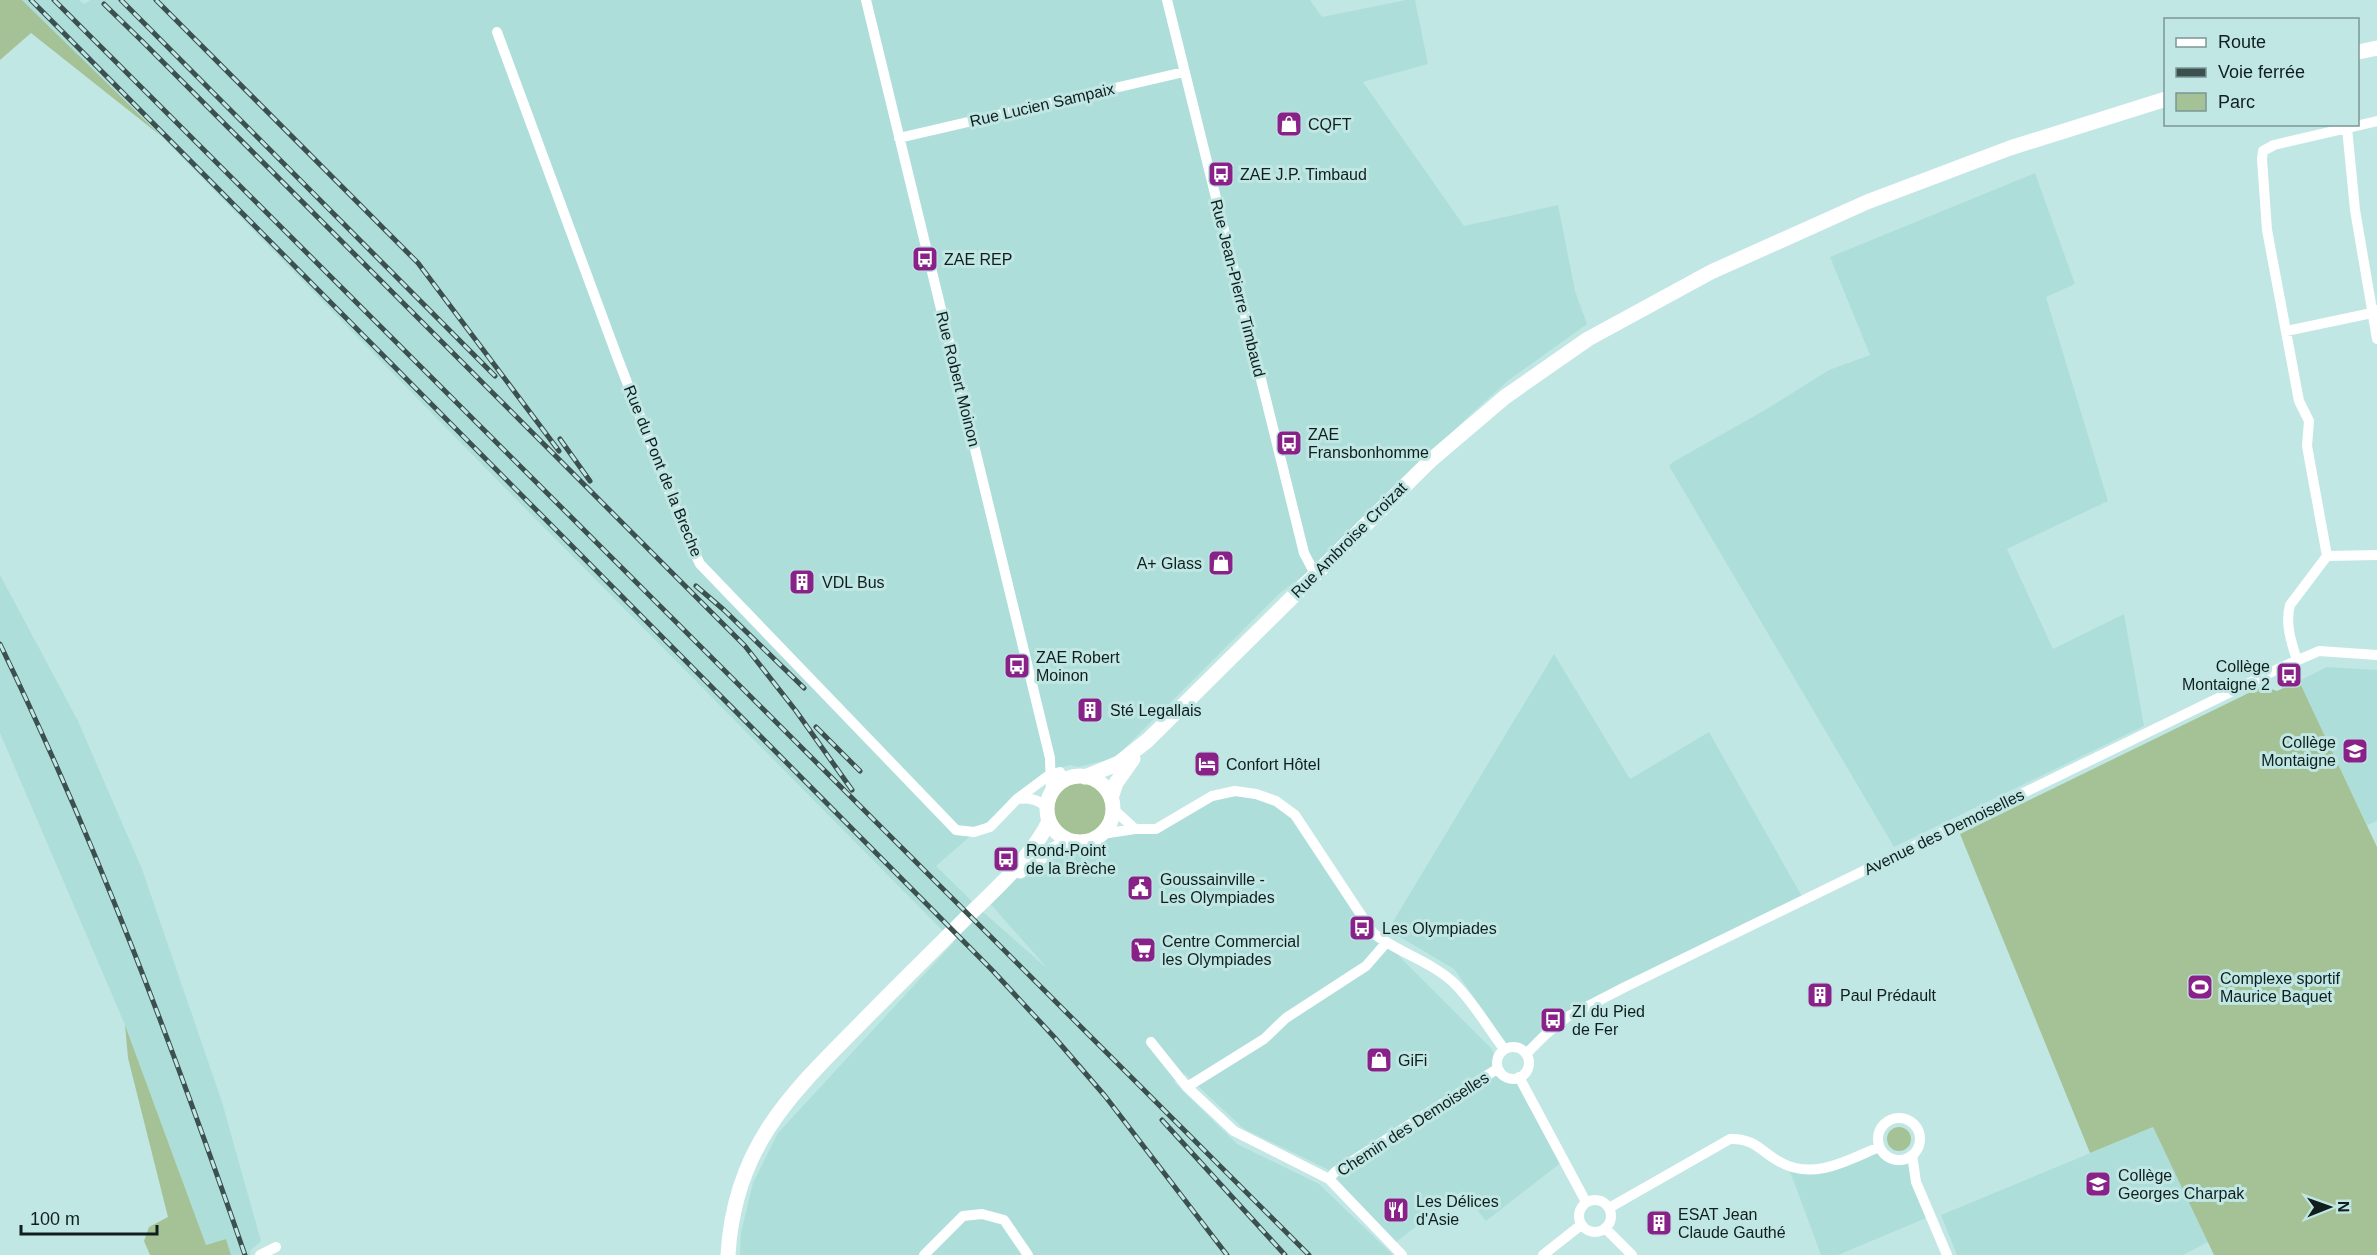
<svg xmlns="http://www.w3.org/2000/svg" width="2377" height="1255" font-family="Helvetica,sans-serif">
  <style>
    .built { fill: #aededa }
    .green { fill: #a5c296 }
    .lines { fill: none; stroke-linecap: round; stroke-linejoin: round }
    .minor { stroke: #fff; stroke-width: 10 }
    .secondary { stroke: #fff; stroke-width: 15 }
    .rail-casing { stroke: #3b504f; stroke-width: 5 }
    .rail { stroke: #c1e7e4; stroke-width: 3; stroke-dasharray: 9; stroke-linecap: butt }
    .labels { text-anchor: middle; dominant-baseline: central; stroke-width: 6; stroke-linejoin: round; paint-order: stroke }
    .street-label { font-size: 16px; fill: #101f1e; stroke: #c1e7e4 }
    .poi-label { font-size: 16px; fill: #101f1e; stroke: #c1e7e4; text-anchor: start }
  </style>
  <rect width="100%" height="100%" fill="#c1e7e4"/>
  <path class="built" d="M22 0H79L84 4 90 0H1310L1322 17 1406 0H1415L1428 64 1363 82 1464 226 1558 205 1575 291 1587 324 1509 380 1471 414 1309 571 1279 594 1115 758 1078 767 1070 765 1043 773 936 866 983 912 1048 969 986 899 1071 841 1092 840 1102 834 1156 829 1212 796 1256 794 1295 814 1386 943 1492 1049 1500 1073 1509 1078 1519 1077 1563 1161 1486 1221 1462 1191 1396 1242 1327 1169 1244 1129 1185 1074 1174 1082 1237 1144 1319 1184 1393 1255H740L741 1233 753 1183 778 1133 954 942 503 486 161 136Z
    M2035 173 2075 284 2046 297 2108 501 2007 549 2053 649 2124 614 2144 726 1894 847 1669 466 1673 462 1765 410 1829 370 1870 355 1830 257Z
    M0 575 78 721 142 869 222 1102 261 1241 250 1251 251 1255H231L226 1239 206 1245 125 1025 0 733Z
    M1554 654 1630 779 1709 732 1804 900 1567 1017 1523 1051 1509 1047 1454 969 1388 930Z
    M2327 667 2377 670V821L2367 825 2299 681Z
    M2153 1127 2208 1242 2183 1255H1957L1941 1215Z
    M1879 1147 1887 1157 1894 1160 1907 1159 1912 1155 1931 1216 1838 1255H1821L1788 1166 1807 1171Z"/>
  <path class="green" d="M0 0H22L161 136 31 33 0 60Z
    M2299 681 2377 847V1255H2214L2153 1127 2090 1153 1960 834 2263 686 2277 691Z
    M1051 809a28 28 0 1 1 56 0a28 28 0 1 1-56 0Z
    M125 1025 206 1245 226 1239 231 1255H150L144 1241 149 1227 168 1217 128 1058Z
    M1887 1139a12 12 0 1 1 24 0a12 12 0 1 1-24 0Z"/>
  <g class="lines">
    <path class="minor" d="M866 0 1050 758 1051 795
      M1167 0 1304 553 1315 574
      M497 32 618 359 686 535 700 564 956 830 974 832 990 827 1017 799 1048 776 1060 772
      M2347 128 2355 210 2377 339
      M899 138 1184 72
      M2286 331 2372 313 2377 310
      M2327 556 2307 446 2309 421 2299 401 2267 230 2262 159 2263 151 2274 145 2377 121
      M2327 556 2377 555
      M2297 660C2291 642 2285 623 2290 605L2327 556
      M1017 799C1030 797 1038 800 1047 807
      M1113 809 1135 829
      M1102 834 1135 829H1156L1212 796 1235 791 1256 794 1276 801 1295 815 1373 933C1397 952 1430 961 1453 982 1473 1001 1488 1028 1504 1049
      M1151 1042 1187 1087 1234 1131 1329 1179 1402 1255
      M1497 1063a16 16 0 1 1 32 0a16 16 0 1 1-32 0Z
      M1526 1054 1546 1034 1567 1017 1625 987 2282 667 2319 651 2377 655
      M1519 1077 1586 1202
      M1187 1087 1264 1039 1286 1018 1366 966 1386 943
      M1878 1139a21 21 0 1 1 42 0a21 21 0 1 1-42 0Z
      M1912 1155 1916 1182 1947 1255
      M1329 1179 1335 1172 1497 1069
      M1579 1216a16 16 0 1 1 32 0a16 16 0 1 1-32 0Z
      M1609 1208 1730 1139C1755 1138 1761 1152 1780 1162 1814 1181 1848 1160 1879 1147
      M1605 1228 1632 1255
      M260 1255 276 1247
      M924 1255 963 1216 982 1214 1004 1220 1028 1255
      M1543 1255 1581 1225"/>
    <path class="secondary" d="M2358 52 2377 48
      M1047 809a33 33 0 1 1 66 0a33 33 0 1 1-66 0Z
      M1085 777 1119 763 1148 740 1431 460 1505 397 1588 339 1711 272 1867 202 2010 148 2166 99
      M1111 798 1116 783 1133 759
      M1020 871 1045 854 1071 841
      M728 1255C734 1150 787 1097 857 1027 894 989 932 952 970 914 996 889 1034 854 1049 821"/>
    <g class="rail-casing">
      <path id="rail" d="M31 0 993 971 1055 1038 1105 1096 1227 1255
        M54 0 1309 1255
        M121 0 495 376
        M156 0 418 263 559 451
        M104 4 145 44
        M141 40 745 646 796 711 852 790
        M560 439 590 481
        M696 586 724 610 804 688
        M0 644C96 842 173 1047 245 1255
        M816 727 860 771
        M1162 1120 1285 1255"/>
    </g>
    <use href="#rail" class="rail"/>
  </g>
  <defs>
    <g id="shop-square" transform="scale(1.35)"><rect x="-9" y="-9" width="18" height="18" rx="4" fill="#892288" stroke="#c1e7e4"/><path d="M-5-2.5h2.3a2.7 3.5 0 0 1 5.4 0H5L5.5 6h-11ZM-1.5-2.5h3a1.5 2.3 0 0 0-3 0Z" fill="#fff"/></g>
    <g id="bus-square" transform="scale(1.35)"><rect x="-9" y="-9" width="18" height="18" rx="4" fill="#892288" stroke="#c1e7e4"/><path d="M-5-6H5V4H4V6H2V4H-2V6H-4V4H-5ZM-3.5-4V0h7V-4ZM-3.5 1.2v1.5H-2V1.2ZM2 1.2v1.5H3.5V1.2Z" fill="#fff"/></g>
    <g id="building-square" transform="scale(1.35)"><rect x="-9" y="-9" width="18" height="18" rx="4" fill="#892288" stroke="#c1e7e4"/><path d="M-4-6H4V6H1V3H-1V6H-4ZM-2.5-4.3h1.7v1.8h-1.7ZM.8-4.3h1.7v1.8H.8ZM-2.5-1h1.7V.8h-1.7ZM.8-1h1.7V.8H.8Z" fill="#fff"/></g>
    <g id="school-square" transform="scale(1.35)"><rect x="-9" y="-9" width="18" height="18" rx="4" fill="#892288" stroke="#c1e7e4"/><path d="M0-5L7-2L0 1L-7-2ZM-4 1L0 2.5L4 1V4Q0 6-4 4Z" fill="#fff"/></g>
    <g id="hotel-square" transform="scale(1.35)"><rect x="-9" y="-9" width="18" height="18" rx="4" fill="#892288" stroke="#c1e7e4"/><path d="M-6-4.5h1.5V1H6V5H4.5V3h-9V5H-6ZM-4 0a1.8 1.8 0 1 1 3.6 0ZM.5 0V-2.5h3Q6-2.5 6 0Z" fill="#fff"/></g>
    <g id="civic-square" transform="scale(1.35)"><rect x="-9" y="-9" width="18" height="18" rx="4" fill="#892288" stroke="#c1e7e4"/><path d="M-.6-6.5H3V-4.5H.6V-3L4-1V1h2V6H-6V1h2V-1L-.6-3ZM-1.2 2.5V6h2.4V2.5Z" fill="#fff"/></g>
    <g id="supermarket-square" transform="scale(1.35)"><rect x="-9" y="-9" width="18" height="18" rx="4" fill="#892288" stroke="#c1e7e4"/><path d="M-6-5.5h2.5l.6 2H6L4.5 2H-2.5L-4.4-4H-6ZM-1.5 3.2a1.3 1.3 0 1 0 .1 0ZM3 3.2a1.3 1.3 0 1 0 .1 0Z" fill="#fff"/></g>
    <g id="stadium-square" transform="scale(1.35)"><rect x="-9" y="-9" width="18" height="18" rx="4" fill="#892288" stroke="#c1e7e4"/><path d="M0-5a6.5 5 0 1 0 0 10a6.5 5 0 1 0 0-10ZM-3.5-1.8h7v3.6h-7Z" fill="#fff"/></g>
    <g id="restaurant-square" transform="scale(1.35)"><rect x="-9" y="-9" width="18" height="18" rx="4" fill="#892288" stroke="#c1e7e4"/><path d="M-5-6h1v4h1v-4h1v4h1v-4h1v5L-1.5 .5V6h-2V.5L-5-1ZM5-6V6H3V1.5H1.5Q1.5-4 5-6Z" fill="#fff"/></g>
  </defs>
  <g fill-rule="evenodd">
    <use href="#shop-square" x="1289" y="124"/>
    <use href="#bus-square" x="1221" y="174"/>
    <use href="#bus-square" x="925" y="259"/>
    <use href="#bus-square" x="1289" y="443"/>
    <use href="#shop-square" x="1221" y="563"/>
    <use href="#building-square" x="802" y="582"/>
    <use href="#bus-square" x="1017" y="666"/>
    <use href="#bus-square" x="2289" y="675"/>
    <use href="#building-square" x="1090" y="710"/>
    <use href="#school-square" x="2355" y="751"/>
    <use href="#hotel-square" x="1207" y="764"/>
    <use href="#bus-square" x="1006" y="859"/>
    <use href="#civic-square" x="1140" y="888"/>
    <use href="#bus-square" x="1362" y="928"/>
    <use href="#supermarket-square" x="1143" y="950"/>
    <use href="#stadium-square" x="2200" y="987"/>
    <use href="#building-square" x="1820" y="995"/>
    <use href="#bus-square" x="1553" y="1020"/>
    <use href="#shop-square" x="1379" y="1060"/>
    <use href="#school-square" x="2098" y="1184"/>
    <use href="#restaurant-square" x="1396" y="1210"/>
    <use href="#building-square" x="1659" y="1223"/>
  </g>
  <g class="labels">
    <g class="street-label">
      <text transform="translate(1042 105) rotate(-13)">Rue Lucien Sampaix</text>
      <text transform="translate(1238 288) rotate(76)">Rue Jean-Pierre Timbaud</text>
      <text transform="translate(958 379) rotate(76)">Rue Robert Moinon</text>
      <text transform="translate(663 471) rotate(68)">Rue du Pont de la Breche</text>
      <text transform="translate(1349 540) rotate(-45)">Rue Ambroise Croizat</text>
      <text transform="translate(1944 832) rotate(-26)">Avenue des Demoiselles</text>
      <text transform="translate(1413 1124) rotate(-33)">Chemin des Demoiselles</text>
    </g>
    <g class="poi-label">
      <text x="1308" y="124">CQFT</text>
      <text x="1240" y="174">ZAE J.P. Timbaud</text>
      <text x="944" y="259">ZAE REP</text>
      <text x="1308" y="434">ZAE<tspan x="1308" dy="18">Fransbonhomme</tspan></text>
      <text x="1202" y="563" text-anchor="end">A+ Glass</text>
      <text x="822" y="582">VDL Bus</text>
      <text x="1036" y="657">ZAE Robert<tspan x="1036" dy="18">Moinon</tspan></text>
      <text x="2270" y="666" text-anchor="end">Collège<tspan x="2270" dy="18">Montaigne 2</tspan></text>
      <text x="1110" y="710">Sté Legallais</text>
      <text x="2336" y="742" text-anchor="end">Collège<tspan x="2336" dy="18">Montaigne</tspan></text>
      <text x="1226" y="764">Confort Hôtel</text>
      <text x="1026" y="850">Rond-Point<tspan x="1026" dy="18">de la Brèche</tspan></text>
      <text x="1160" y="879">Goussainville -<tspan x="1160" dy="18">Les Olympiades</tspan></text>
      <text x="1382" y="928">Les Olympiades</text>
      <text x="1162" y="941">Centre Commercial<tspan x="1162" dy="18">les Olympiades</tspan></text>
      <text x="2220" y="978">Complexe sportif<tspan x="2220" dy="18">Maurice Baquet</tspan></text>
      <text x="1840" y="995">Paul Prédault</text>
      <text x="1572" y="1011">ZI du Pied<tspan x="1572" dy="18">de Fer</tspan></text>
      <text x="1398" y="1060">GiFi</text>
      <text x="2118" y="1175">Collège<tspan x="2118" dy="18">Georges Charpak</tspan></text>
      <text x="1416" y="1201">Les Délices<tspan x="1416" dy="18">d'Asie</tspan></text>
      <text x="1678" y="1214">ESAT Jean<tspan x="1678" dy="18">Claude Gauthé</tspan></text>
    </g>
  </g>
  <rect x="2164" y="18" width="195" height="108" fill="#c1e7e4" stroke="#7a9795" stroke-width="1.5"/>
  <rect x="2176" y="38" width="30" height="9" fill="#ffffff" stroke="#7a9795" stroke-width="1.5"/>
  <text x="2218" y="48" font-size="18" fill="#101f1e">Route</text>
  <rect x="2176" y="68" width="30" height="9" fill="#3b504f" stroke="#7a9795" stroke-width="1.5"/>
  <text x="2218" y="78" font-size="18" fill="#101f1e">Voie ferrée</text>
  <rect x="2176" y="93" width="30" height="18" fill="#a5c296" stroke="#7a9795" stroke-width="1.5"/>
  <text x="2218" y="108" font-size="18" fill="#101f1e">Parc</text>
  <g transform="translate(2329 1207) rotate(89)" stroke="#c1e7e4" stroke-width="4.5" paint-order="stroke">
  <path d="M0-4.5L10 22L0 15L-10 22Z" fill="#101f1e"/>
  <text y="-9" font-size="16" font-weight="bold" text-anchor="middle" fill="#101f1e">N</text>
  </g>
  <path d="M21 1225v9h136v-9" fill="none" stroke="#101f1e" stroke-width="3"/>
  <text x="30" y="1225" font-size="18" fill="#101f1e" stroke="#c1e7e4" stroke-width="4.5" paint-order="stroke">100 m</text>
</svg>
